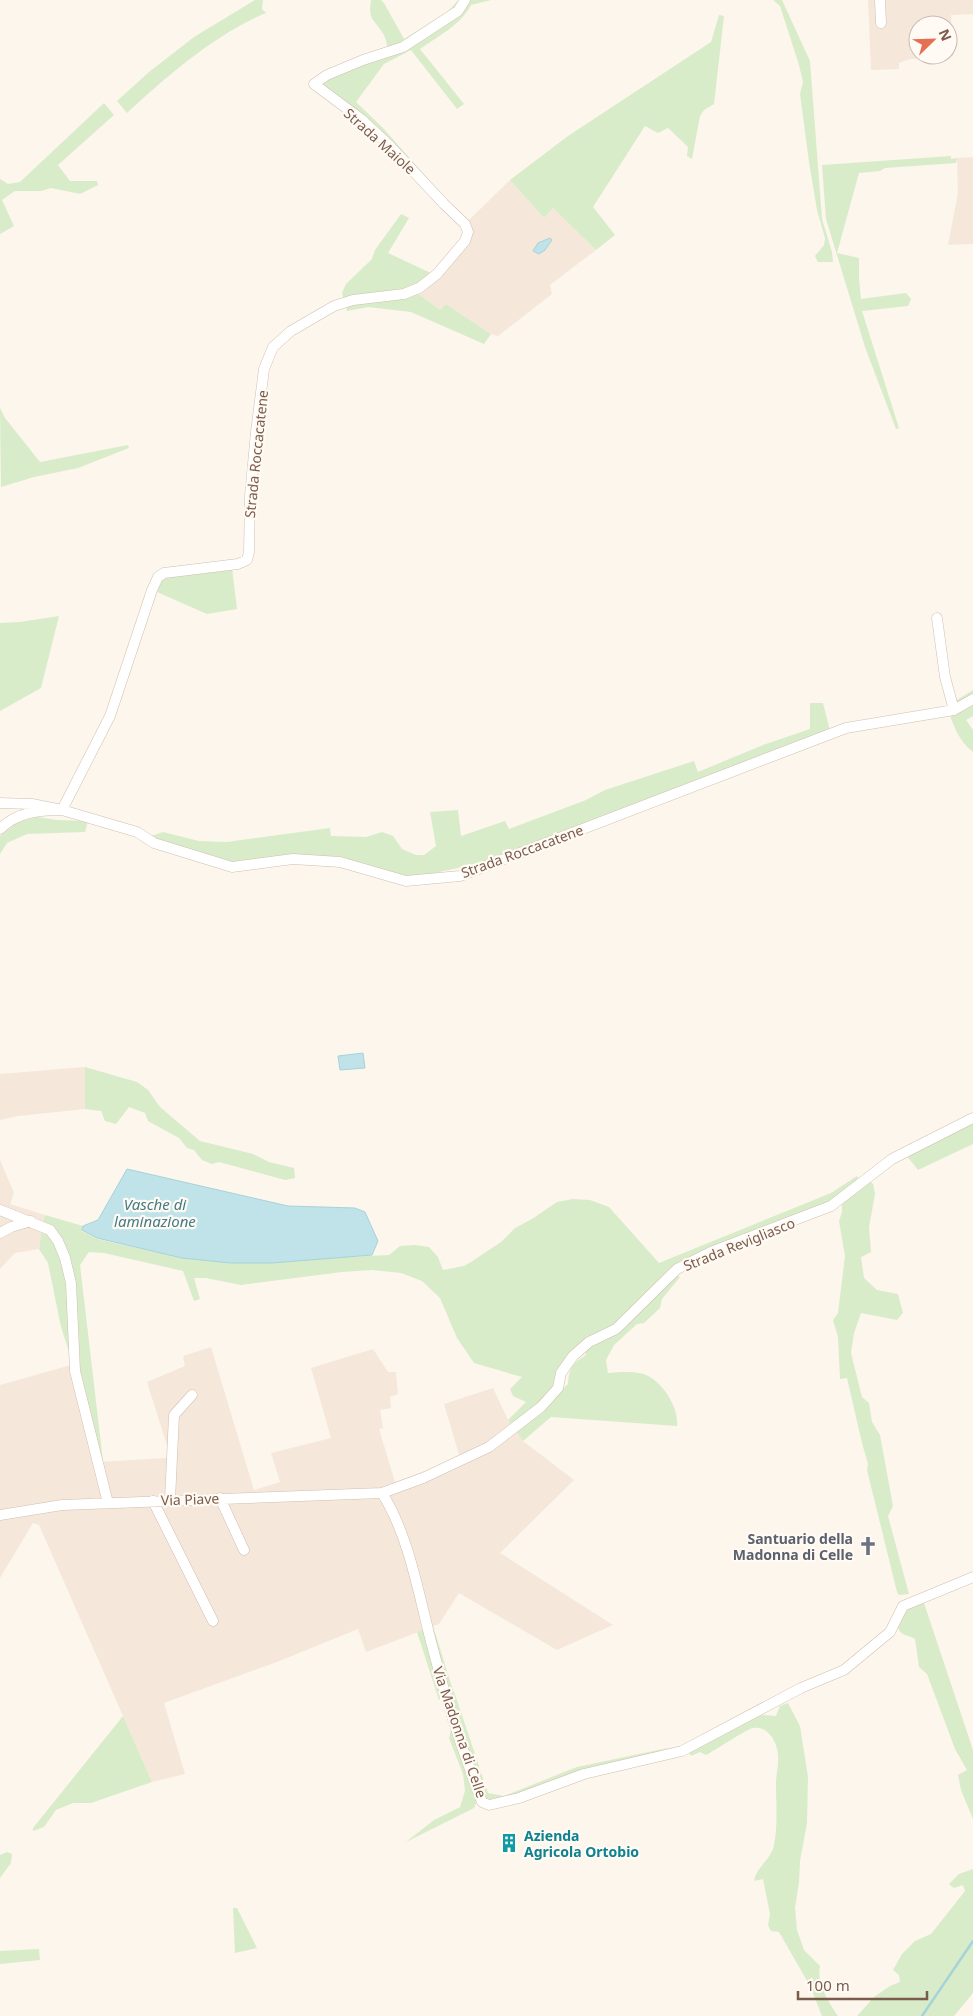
<svg xmlns="http://www.w3.org/2000/svg" width="973" height="2016" font-family="'Noto Sans',sans-serif">
  <style>
    .residential { fill: #f5e8da; fill-rule: evenodd }
    .green { fill: #d8ecc9; fill-rule: evenodd }
    .water { fill: #bfe3e8; stroke: #a5d3da }
    .lines { fill: none; stroke-linecap: round; stroke-linejoin: round }
    .stream { stroke: #a5d3da; stroke-width: 2.5 }
    .minor-casing { stroke: #d1beb0; stroke-width: 11 }
    .minor { stroke: #fff; stroke-width: 10 }
    .labels { text-anchor: middle; dominant-baseline: central; stroke-width: 4.5; stroke-linejoin: round; paint-order: stroke }
    .street-label { font-size: 14px; fill: #7a5c4d; stroke: #fffaf3 }
    .worship-label { font-size: 14px; font-weight: bold; fill: #5b616d; stroke: #fffaf3; text-anchor: end }
    .culture-label { font-size: 14px; font-weight: bold; fill: #0d838f; stroke: #fffaf3; text-anchor: start }
    .water-label { font-size: 15px; font-style: italic; fill: #437c86; stroke: #fffaf3 }
  </style>
  <rect width="100%" height="100%" fill="#fdf6ec"/>
  <path class="residential" d="M868 0H973V14L951 15 953 56H944V59H910L899 63V69L871 70ZM918 25H948V55H918Z
    M973 157V244L948 245 958 193 957 158Z
    M510 180 544 218 553 208 596 250 550 285 552 294 498 336 491 334 446 304 440 310 416 292 463 238 468 221Z
    M85 1067V1109L18 1116 0 1120V1074Z
    M0 1160 14 1193 10 1204 45 1215 39 1249 15 1253 0 1269Z
    M211 1347 254 1490 280 1482 271 1453 331 1438 311 1368 373 1349 388 1372H396L398 1394 390 1397 391 1408 380 1410 383 1428 379 1429 395 1482 460 1458 444 1404 493 1388 508 1420 523 1441 574 1480 500 1553 613 1625 557 1650 459 1593 439 1624 366 1652 358 1629 277 1662 164 1703 185 1774 152 1782 39 1525 33 1523 0 1578V1385L71 1365 97 1462 166 1458 169 1452 147 1382 185 1366 183 1356Z"/>
  <path class="green" d="M255 0H263L262 9 266 13C215 34 167 76 127 113L117 101 149 72 194 37Z
    M371 0H381L384 3 404 39 448 11 459 0H463L456 11 388 51C387 45 386 37 382 32 373 18 368 20 371 0Z
    M468 0H491L471 5C462 24 437 37 420 49L464 104 457 109 411 50 384 64 356 102 382 127 445 198 319 85 328 78 388 56Z
    M773 0H782L810 61 822 219 832 252 833 262H818L815 256 824 245 825 238 817 210 809 162 800 94 803 82 799 65 780 6Z
    M719 15 724 16 714 104 704 110 700 116 692 159 687 156 688 147 668 128 658 133 645 126 593 207 615 235 596 250 553 208 544 218 510 180 568 136 711 42Z
    M104 103 114 115 58 165 70 181H97L98 185 80 194 51 188 41 191H15L2 200 14 226 0 234V179L8 184 20 182Z
    M951 156V159L957 158 956 163 885 168 880 171 859 173 837 253 859 258V279L861 299 906 293 911 299 908 306 862 311 899 428 896 429 865 347 826 219 822 165Z
    M401 214 409 218 388 253 433 274 416 292 440 310 446 304 491 334 484 344 411 312 368 307 347 311 342 293 346 284 372 259 375 250Z
    M0 408 5 418 40 462 128 445 129 448 78 468 34 477 1 487Z
    M232 568 237 609 207 614 157 592 163 578Z
    M59 616 41 688 0 711V623L20 622Z
    M973 690V716L966 720 973 730V752C958 741 952 722 947 706Z
    M810 703H823L830 731 476 864 421 876H402L362 863 333 857 233 865 148 837 163 832 199 841 227 842 330 828 331 836 366 837 382 832 393 836 402 849 416 855H424L436 846 430 812 458 810 461 836 505 821 509 829 586 800 605 790 694 761 698 772 763 745 810 729Z
    M37 817 57 820 88 821 85 832 27 834 7 843 0 854V836L18 822Z
    M85 1067 137 1082 148 1090 160 1107 200 1141 253 1154 269 1162 294 1168 295 1178 285 1180 219 1162 212 1164 202 1160 194 1150 187 1148 179 1138 148 1121 145 1113 129 1107 116 1124 105 1121 101 1111 85 1109Z
    M973 1121V1144L918 1170 906 1155Z
    M857 1176 859 1179 830 1204 671 1271 680 1277 662 1299 660 1308 644 1323 637 1324 614 1345 606 1360 608 1373C621 1372 639 1370 650 1377 665 1386 679 1409 677 1426L551 1417 523 1441 508 1420 526 1402 513 1396 510 1389 522 1377 474 1363 457 1338 440 1298 422 1281 401 1273 372 1270 342 1272 241 1285 206 1278H194L200 1299 194 1301 183 1271 104 1253 89 1252 80 1265 103 1461H101L79 1369 66 1256 43 1224 45 1215 83 1226 82 1231 97 1239 182 1258 231 1263H272L324 1258 389 1255 400 1246 415 1245 429 1247 438 1257 443 1270 464 1266 471 1262 501 1242 515 1228 532 1219 557 1202 573 1199 590 1200 609 1207 659 1263 831 1193ZM583 1343 586 1355C573 1363 569 1368 568 1384L552 1399C557 1370 559 1361 583 1343Z
    M868 1180 873 1184 875 1194 869 1227 871 1252 861 1257 864 1278 877 1290 898 1294 903 1313 897 1320 861 1313 854 1333 851 1353 862 1397 869 1403 872 1422 880 1435 893 1506 888 1516 909 1594 899 1595 897 1592 867 1470 868 1464 862 1443 847 1378 840 1379 838 1337 833 1320 838 1313 845 1256 839 1221 842 1212V1203Z
    M42 1229 56 1241 67 1283 71 1358 61 1327 48 1263 39 1249Z
    M923 1600 973 1750V1819L961 1790 958 1775 967 1770 955 1749 927 1674 919 1667 915 1639C911 1636 907 1636 903 1634 893 1628 901 1615 905 1607Z
    M433 1626 452 1687 455 1694 488 1793 504 1796 577 1767 672 1747 499 1801 486 1798 481 1793 429 1628Z
    M425 1629 443 1696 439 1700 417 1632Z
    M788 1703 800 1726 808 1777 807 1823 800 1861 799 1882 795 1908 797 1930 804 1950 820 1966C816 1982 829 2003 838 2016H822L810 1986 779 1932 771 1931 768 1925 770 1914 763 1879 754 1881C756 1867 771 1860 774 1845 778 1825 776 1803 776 1783 776 1774 779 1765 778 1756 778 1743 768 1725 753 1728 745 1730 716 1750 706 1755L700 1752 691 1756 688 1751 751 1718 763 1715 776 1716 780 1706Z
    M123 1716 152 1782 91 1803H73L56 1810 44 1827 33 1831V1828Z
    M452 1726 478 1798 474 1808 406 1842 434 1820 460 1807 465 1791 463 1774 449 1738Z
    M7 1852 12 1854 11 1863 0 1878V1855Z
    M973 1869V1993L954 2016H857L874 1997 890 1986 900 1982 899 1975 893 1970 902 1954 915 1941 931 1934 965 1891 963 1885 954 1888 949 1884 959 1874Z
    M233 1908H237L257 1948 235 1953Z
    M39 1949 40 1960 0 1964V1951Z"/>
  <path class="water" d="M550 238 552 240 545 250 539 254 533 251 538 243Z
    M363 1053 365 1068 340 1070 338 1056Z
    M127 1169 288 1206 355 1208 365 1212 378 1241 372 1255 272 1263H231L182 1258 97 1238 82 1230 83 1226 98 1220Z"/>
  <g class="lines">
    <path class="stream" d="M922 2016 973 1941"/>
    <g class="minor-casing">
      <path id="minor" d="M880 0 881 23
        M937 618 945 677 954 710
        M0 803 32 804 62 810 137 832 154 843 232 867 293 859 340 862 406 881 460 876 846 728 954 710 973 699
        M0 829C17 812 39 810 62 810L110 716 152 590 158 577 164 573 238 564 247 560 249 552 250 496 256 432 264 369 273 347 291 331 334 306 353 300 404 294 419 288 437 274 465 241 468 232 465 224 444 204 389 145 361 119 314 84 327 75 363 60 403 47 458 11 465 0
        M0 1210 50 1230 58 1241 65 1258 71 1283 75 1371 108 1503
        M0 1233 11 1227 31 1221
        M382 1493C410 1537 419 1598 433 1649 446 1701 463 1752 482 1802L489 1805 519 1798 584 1774 682 1751 801 1688 844 1670 890 1632 903 1606 973 1577
        M220 1498 244 1550
        M170 1500 174 1415 192 1395
        M153 1501 213 1621
        M0 1515 62 1505 382 1493 423 1478 489 1447 541 1407 558 1388 561 1373 573 1356 589 1342 616 1329 677 1269 711 1252 831 1206 892 1159 973 1118"/>
    </g>
    <use href="#minor" class="minor"/>
  </g>
  <defs>
    <g id="church-bare" transform="scale(1.5)"><path d="M-1.2-6h2.4v3.5h3.3v2.4h-3.3V6h-2.4V-.1h-3.3v-2.4h3.3Z" fill="#6b7280" stroke="#fffaf3" stroke-width="2.5" paint-order="stroke"/></g>
    <g id="building-bare" transform="scale(1.5)"><path d="M-4-6H4V6H1V3H-1V6H-4ZM-2.5-4.3h1.7v1.8h-1.7ZM.8-4.3h1.7v1.8H.8ZM-2.5-1h1.7V.8h-1.7ZM.8-1h1.7V.8H.8Z" fill="#0f9aa8" stroke="#fffaf3" stroke-width="2.5" paint-order="stroke"/></g>
  </defs>
  <g fill-rule="evenodd">
    <use href="#church-bare" x="868" y="1546"/>
    <use href="#building-bare" x="509" y="1843"/>
  </g>
  <g class="labels">
    <g class="street-label">
      <text transform="translate(380 141) rotate(42)">Strada Maiole</text>
      <text transform="translate(256 454) rotate(-84)">Strada Roccacatene</text>
      <text transform="translate(522 851) rotate(-20)">Strada Roccacatene</text>
      <text transform="translate(739 1244) rotate(-22)">Strada Revigliasco</text>
      <text transform="translate(190 1499) rotate(-2)">Via Piave</text>
      <text transform="translate(460 1732) rotate(71)">Via Madonna di Celle</text>
    </g>
    <g class="worship-label">
      <text x="853" y="1538">Santuario della<tspan x="853" dy="16">Madonna di Celle</tspan></text>
    </g>
    <g class="culture-label">
      <text x="524" y="1835">Azienda<tspan x="524" dy="16">Agricola Ortobio</tspan></text>
    </g>
    <g class="water-label">
      <text x="155" y="1204">Vasche di<tspan x="155" dy="17">laminazione</tspan></text>
    </g>
  </g>
  <g transform="translate(933 40) rotate(67)"><circle r="24" fill="#fffaf3" stroke="#cabbb1"/>
  <path d="M0-4L9 19L0 12L-9 19Z" fill="#e76f51"/>
  <text y="-8" font-size="14" font-weight="bold" text-anchor="middle" fill="#7a5c4d">N</text>
  </g>
  <path d="M798 1991v8h129v-8" fill="none" stroke="#7a5c4d" stroke-width="2.5"/>
  <text x="806" y="1991" font-size="15" fill="#7a5c4d" stroke="#fffaf3" stroke-width="4" paint-order="stroke">100 m</text>
</svg>
